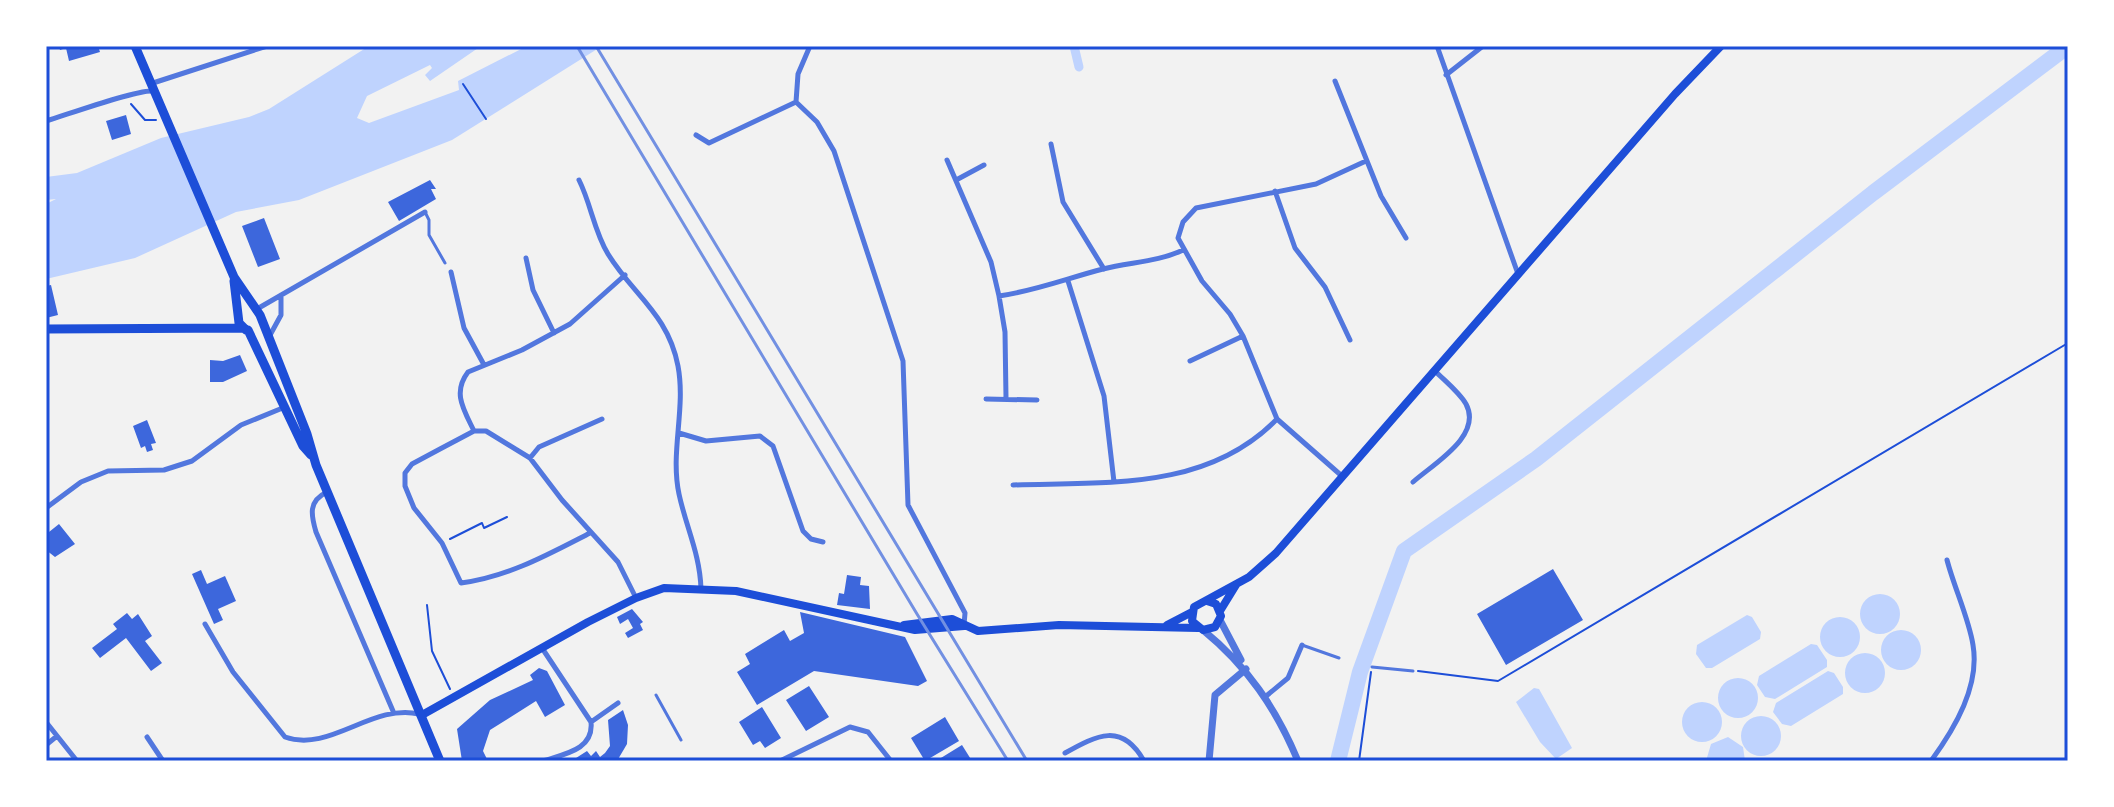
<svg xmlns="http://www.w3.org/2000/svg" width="2114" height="807" font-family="Montserrat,sans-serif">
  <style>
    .water { fill: #bfd3fe }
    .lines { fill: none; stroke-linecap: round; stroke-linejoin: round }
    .stream { stroke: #bfd3fe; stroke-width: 3 }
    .canal { stroke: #bfd3fe; stroke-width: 9 }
    .river { stroke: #bfd3fe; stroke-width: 16 }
    .building { fill: #3d67dc }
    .path { stroke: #1d4ed8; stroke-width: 2 }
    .service { stroke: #5277de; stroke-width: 3 }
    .minor { stroke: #5277de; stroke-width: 5 }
    .tertiary { stroke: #5277de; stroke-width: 7 }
    .secondary { stroke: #1d4ed8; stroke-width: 8 }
    .primary { stroke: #1d4ed8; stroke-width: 9 }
    .rail { stroke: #7290e2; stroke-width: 3 }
    .neatline { fill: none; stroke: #1d4ed8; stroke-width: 3 }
  </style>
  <rect width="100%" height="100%" fill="#f2f2f2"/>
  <path class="water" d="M369 46H481L430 81 425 75 432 68 430 65 367 96 357 118 369 123 459 90 458 81 527 46H602L452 140 299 200 236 212 135 258 46 279V204L56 199 46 200V177L77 173 161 138 249 117 269 109Z
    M1860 614a20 20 0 1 1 40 0a20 20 0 1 1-40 0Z
    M1747 615 1752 617 1761 632 1760 639 1712 668H1706L1696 654 1697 645Z
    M1820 637a20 20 0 1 1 40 0a20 20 0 1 1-40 0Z
    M1881 650a20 20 0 1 1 40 0a20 20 0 1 1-40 0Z
    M1811 644 1817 645 1827 660V667L1775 699 1765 697 1757 685 1759 676Z
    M1845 673a20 20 0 1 1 40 0a20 20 0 1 1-40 0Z
    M1828 671 1834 673 1843 687V694L1791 726 1782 724 1773 712 1776 703Z
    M1718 698a20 20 0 1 1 40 0a20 20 0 1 1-40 0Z
    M1534 688 1539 689 1572 748 1556 759 1540 742 1516 702Z
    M1682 722a20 20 0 1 1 40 0a20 20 0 1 1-40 0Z
    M1741 736a20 20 0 1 1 40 0a20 20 0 1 1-40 0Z
    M1728 737 1743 747 1745 761H1706L1711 744Z"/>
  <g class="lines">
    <path class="stream" d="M1340 757 1341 761"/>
    <path class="canal" d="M1074 46 1079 67"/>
    <path class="river" d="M1338 761 1360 672 1404 551 1536 459 1873 193 2068 46"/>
  </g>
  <path class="building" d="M59 46H98L100 52 69 61 66 48 60 50Z
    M126 115 131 134 112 140 106 121Z
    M430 180 436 189H431L436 199 399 221 388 202Z
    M264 218 280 259 258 267 242 226Z
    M51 285 58 315 46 318V286Z
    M240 355 247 371 223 382H210V360L223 361Z
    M147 420 156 443 151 444 153 450 147 452 145 446 141 448 133 426Z
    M59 524 75 544 55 557 46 550V528L49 532Z
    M1553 569 1583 620 1506 665 1477 614Z
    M201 570 207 584 225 576 236 601 218 609 223 620 214 624 192 574Z
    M847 575 861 577 860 585 869 586 870 609 837 605 839 593 844 594Z
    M632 609 643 622 640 624 643 630 628 638 625 633 633 628 628 619 620 624 617 617Z
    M800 612 905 637 927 681 918 686 814 671 757 705 737 672 750 664 745 654 784 630 790 641 804 633Z
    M127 613 132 619 138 614 152 636 145 641 162 663 151 671 126 638 100 658 92 648 117 629 113 624Z
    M539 668 547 671 565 705 545 717 536 701 490 730 483 751 488 761H462L457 729 490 700 533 680 530 675Z
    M809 686 829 717 806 731 786 700Z
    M762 707 781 738 765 748 760 741 753 745 739 722Z
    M623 710 628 725 627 744 617 761H577L576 758 587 751 591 756 596 751 600 757 605 753 610 746 608 720Z
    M945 717 959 741 925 761 911 738Z
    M962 745 972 761H936Z"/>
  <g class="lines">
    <path class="path" d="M463 84 486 119
      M131 104 145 120H156
      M450 539 482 523 484 528 507 517
      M427 605 432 651 450 689
      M1418 671 1498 681 2068 343
      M1359 761 1371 672"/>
    <path class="service" d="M425 212 429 220V235L445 263
      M1302 645 1339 658
      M1372 667 1413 671
      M656 695 681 740"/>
    <path class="minor" d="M1437 46 1518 274
      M1446 75 1483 46
      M1335 81 1381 196 1406 238
      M153 83 267 46
      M796 102 817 122 834 151 903 361 908 505 965 613 964 625
      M46 121C66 115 138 89 153 91
      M696 135 709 143 796 102 798 74 810 46
      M1051 144 1063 202 1104 269
      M947 160 991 262 999 296
      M958 179 984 165
      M579 180C591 204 594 231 608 254 633 295 668 314 678 366 686 409 670 452 679 494 686 527 700 554 701 589
      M1275 191 1295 248 1325 287 1350 340
      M526 258 533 290 554 333
      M451 272 464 328 483 363
      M1068 281 1104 396 1114 482
      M257 309 425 212
      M269 337 281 315V295
      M1190 361 1243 336
      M1006 398 1005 332 999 296C1035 291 1068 278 1103 269 1130 262 1158 262 1183 250
      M986 399 1037 400
      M474 431C464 410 452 393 468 372L522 350 570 324 625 275
      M679 433 706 441 760 436 773 446 803 531 811 539 823 542
      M530 458 539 447 602 419
      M1343 477 1277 419 1243 336 1230 314 1202 281 1178 238 1183 222 1196 208 1316 184 1366 161
      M1413 482C1433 464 1483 436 1466 404 1459 392 1445 381 1435 371
      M1013 485C1106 482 1207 491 1277 419
      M327 492C308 501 311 515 316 532L393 711
      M46 508 81 482 108 471 164 470 192 461 241 425 285 407
      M590 533C549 554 508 577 461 583L442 543 414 508 405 486V473L412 464 440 449 474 431H486L530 458 562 500 618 562 636 598
      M205 624 233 672 285 737C330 753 372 703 419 714
      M542 648 591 722C594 750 564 754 543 761
      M1265 697 1288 678 1302 645
      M46 722 77 761
      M591 722 618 703
      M147 737 163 761
      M46 745 57 736
      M1065 753C1097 735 1122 722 1144 761
      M780 761 850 727 868 732 891 761
      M1931 761C1955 728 1980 686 1973 645 1969 619 1954 587 1947 560"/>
    <path class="tertiary" d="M1220 620 1241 660
      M1203 630C1247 666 1276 708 1298 761
      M1209 761 1215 695 1246 669"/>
    <path class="secondary" d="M1207 601 1216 604 1221 616 1215 627 1203 630 1192 621 1194 607 1249 577 1276 553 1675 94 1721 46
      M1220 611 1236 585
      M904 625 952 619 978 631 1059 625 1198 628
      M1167 625 1192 612
      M422 715 588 622 636 598 664 588 736 591 915 630 964 626"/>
    <path class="primary" d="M135 46 234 277 260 315 307 434 316 465 440 761
      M234 281 239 323 246 330
      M46 329 244 328
      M248 330 303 446 311 455"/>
    <path class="rail" d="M577 46 917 614 1008 761
      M596 46 1027 761"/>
  </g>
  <rect width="2114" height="807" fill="none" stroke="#ffffff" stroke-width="96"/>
  <rect x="48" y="48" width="2018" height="711" class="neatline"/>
</svg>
